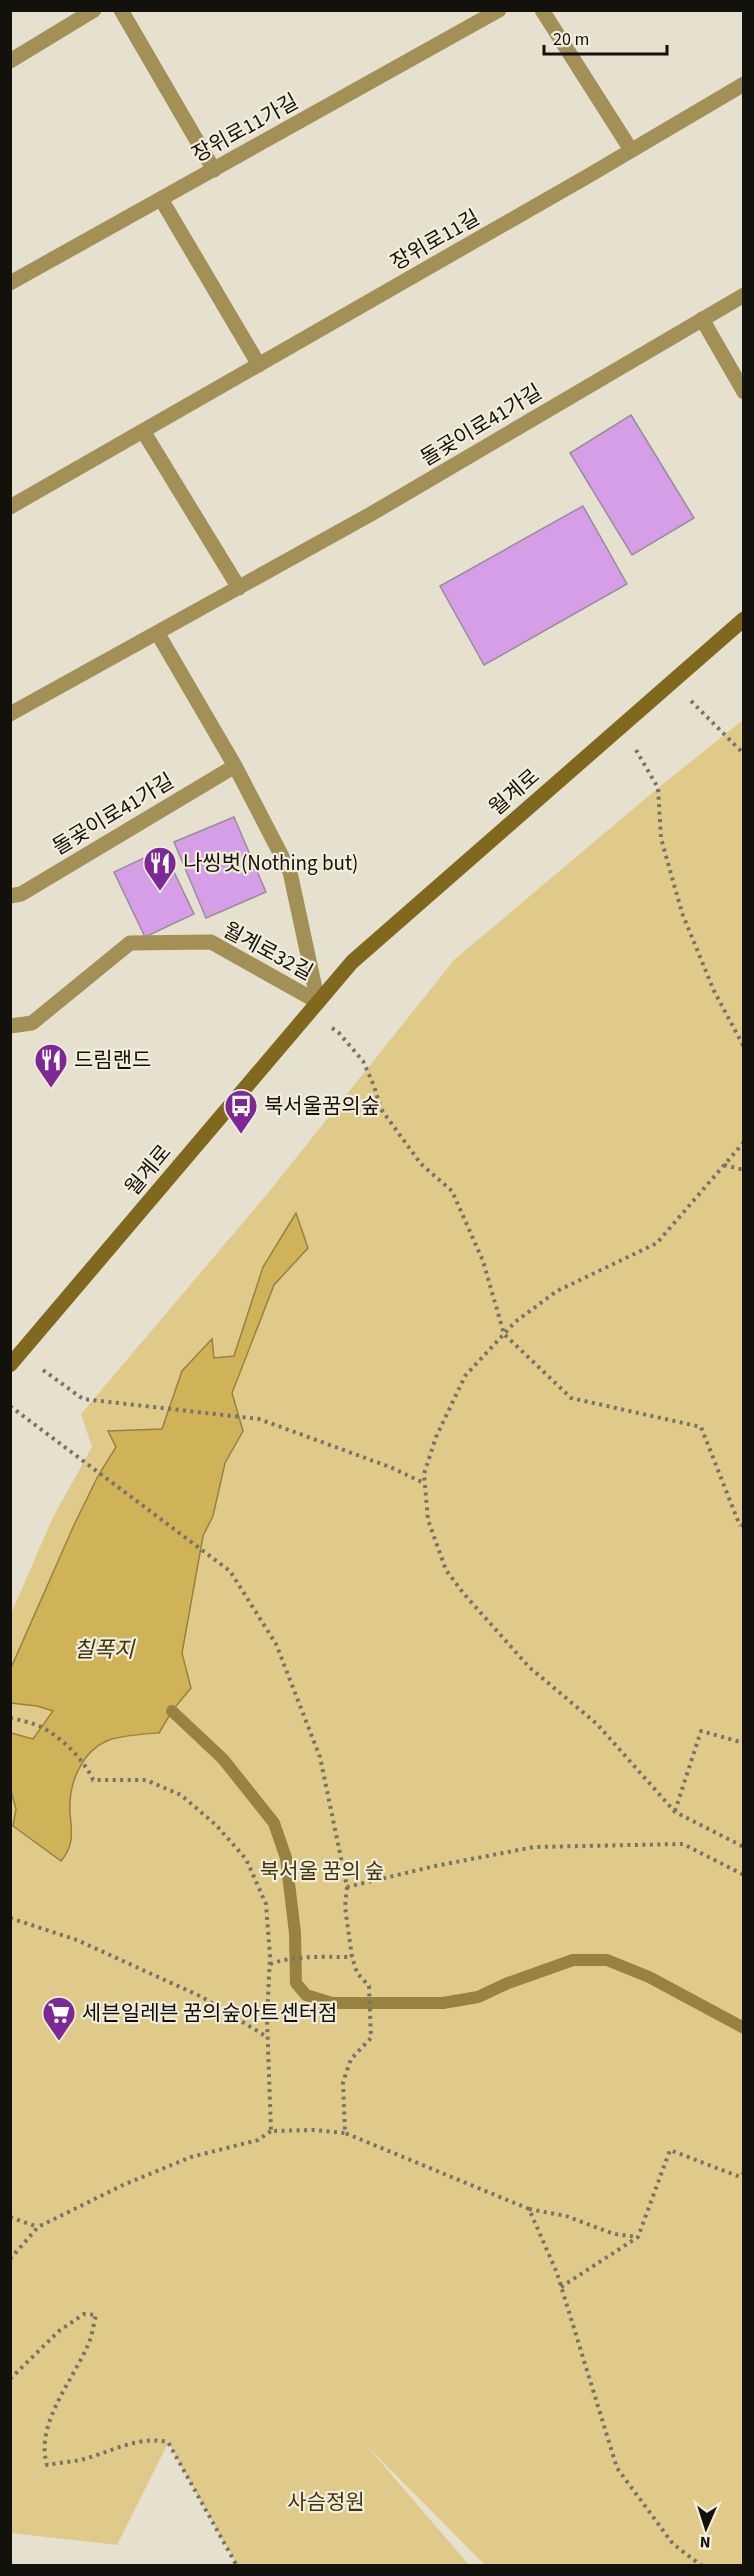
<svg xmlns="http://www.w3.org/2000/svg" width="754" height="2576" font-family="'Source Sans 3','Noto Sans KR',sans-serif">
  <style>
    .green { fill: #e0ca89 }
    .water { fill: #d0b358; stroke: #978241; stroke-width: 1.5 }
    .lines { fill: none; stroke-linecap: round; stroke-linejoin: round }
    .stream { stroke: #978241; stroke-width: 12 }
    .building { fill: #d59ee6; stroke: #988d9b; stroke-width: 1.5 }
    .path { stroke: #777368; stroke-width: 4; stroke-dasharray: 3 4.5; stroke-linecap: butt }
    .minor { stroke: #a39057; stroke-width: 15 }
    .secondary { stroke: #80691e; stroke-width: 15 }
    .labels { text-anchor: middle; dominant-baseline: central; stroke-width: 4.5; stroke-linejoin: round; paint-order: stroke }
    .street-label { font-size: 21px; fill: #13110b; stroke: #f3eedc }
    .poi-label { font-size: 21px; fill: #13110b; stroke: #f3eedc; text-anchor: start }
    .park-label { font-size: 21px; fill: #42360e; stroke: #f3eedc }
    .water-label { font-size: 22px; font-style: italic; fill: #42360e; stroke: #f3eedc }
  </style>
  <rect width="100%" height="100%" fill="#e6e0cf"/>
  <path class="green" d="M743 720V2565H485L367 2446 469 2565H237L168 2443 117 2545 11 2533V1614L53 1517 92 1447 81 1414 268 1193 454 960 658 788Z"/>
  <path class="water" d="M296 1213 308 1248 274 1285 232 1393 243 1431 225 1463 213 1516 203 1536 182 1653 191 1688 172 1711 159 1733C143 1734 124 1735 109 1740 81 1751 68 1785 70 1813 72 1832 74 1846 61 1861L13 1826 16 1809 11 1791V1733L33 1739 53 1711 37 1706 11 1703V1668L74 1525 98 1476 116 1447 108 1431 162 1429 182 1371 212 1339 214 1358 234 1356 263 1267Z"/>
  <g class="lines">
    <path class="stream" d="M172 1711 223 1759 274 1823 286 1858 295 1933 296 1983 306 1995 332 2003H443L478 1997 508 1983 573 1960H607L649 1977 744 2028"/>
  </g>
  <path class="building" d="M631 415 694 518 632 555 570 453Z
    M583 506 627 584 484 665 440 586Z
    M234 817 266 892 206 918 174 842Z
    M163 849 194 914 145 937 114 872Z"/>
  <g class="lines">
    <path class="path" d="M691 701 744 754
      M636 750 658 788 661 838 682 913 714 991 744 1047
      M332 1028 339 1033 363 1061 374 1086 381 1109 402 1138 421 1164 452 1191 483 1261 504 1334 571 1398 701 1427 740 1526
      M744 1142 657 1243 557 1291 515 1322 465 1376 436 1437 424 1474 428 1520 446 1570 464 1594 529 1667 597 1724 675 1812 744 1847
      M724 1165 744 1170
      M43 1370 83 1399 259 1419 390 1467 424 1483
      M10 1406 230 1571 276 1644 320 1757 347 1887 435 1866 534 1847 683 1844 744 1875
      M744 1525 740 1526 744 1529
      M10 1718C20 1720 30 1722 39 1726 59 1735 84 1759 93 1780H146L181 1795 216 1825 246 1859 266 1904 270 1956 267 2019 271 2131 313 2130 345 2133
      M675 1811 701 1731 744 1743
      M347 1887 345 1907 352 1957 357 1973 369 1986 371 2038 351 2059 343 2082 345 2133 529 2209 557 2273 617 2468 673 2544 702 2566
      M10 1918 77 1940 202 1997 267 2037
      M270 1964C297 1955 323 1957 352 1957
      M529 2209 566 2216 614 2234 638 2237
      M10 2217 38 2227
      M10 2259 38 2227 123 2185 191 2157 258 2140 271 2131
      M561 2287 638 2237 670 2150 740 2177 744 2173
      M10 2379 59 2331 84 2314 96 2315C93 2326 92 2338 87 2347 71 2383 35 2425 47 2465 58 2463 69 2462 80 2460 109 2453 138 2435 168 2442L237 2566"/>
    <path class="minor" d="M121 10 214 170
      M542 10 631 150
      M10 61 94 10
      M161 199 259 365
      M10 283 499 10
      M702 319 744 392
      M143 431 239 588
      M10 507 588 176 744 84
      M158 634 235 766 290 872 318 1002
      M10 714 371 514 744 295
      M10 896 21 894 235 766
      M10 1026 32 1023 130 943 211 942 318 1002"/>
    <path class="secondary" d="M10 1365 352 962 744 619"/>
  </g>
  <defs>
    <g id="restaurant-pin" transform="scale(1.725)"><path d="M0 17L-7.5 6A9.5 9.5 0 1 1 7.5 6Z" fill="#7e2896" stroke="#f3eedc"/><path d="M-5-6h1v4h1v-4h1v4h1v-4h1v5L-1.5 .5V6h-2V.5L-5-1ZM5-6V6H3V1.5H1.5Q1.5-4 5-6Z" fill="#fff"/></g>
    <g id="bus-pin" transform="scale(1.725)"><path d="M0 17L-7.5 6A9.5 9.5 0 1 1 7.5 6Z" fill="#7e2896" stroke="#f3eedc"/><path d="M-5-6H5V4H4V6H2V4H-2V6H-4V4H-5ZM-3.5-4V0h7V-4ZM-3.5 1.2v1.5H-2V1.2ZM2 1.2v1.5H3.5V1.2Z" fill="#fff"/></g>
    <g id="supermarket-pin" transform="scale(1.725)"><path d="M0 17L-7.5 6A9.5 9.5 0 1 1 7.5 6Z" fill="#7e2896" stroke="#f3eedc"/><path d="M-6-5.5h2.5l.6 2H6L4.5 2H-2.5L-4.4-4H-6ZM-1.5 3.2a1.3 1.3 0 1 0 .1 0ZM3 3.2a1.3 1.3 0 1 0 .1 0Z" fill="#fff"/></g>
  </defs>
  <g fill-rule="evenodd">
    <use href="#restaurant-pin" x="160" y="863"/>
    <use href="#restaurant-pin" x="51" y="1060"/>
    <use href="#bus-pin" x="241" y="1106"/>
    <use href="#supermarket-pin" x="59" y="2013"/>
  </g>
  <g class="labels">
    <g class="street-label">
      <text transform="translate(245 128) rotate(-29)">장위로11가길</text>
      <text transform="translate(435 240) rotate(-30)">장위로11길</text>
      <text transform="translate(481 425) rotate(-31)">돌곶이로41가길</text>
      <text transform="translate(514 792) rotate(-41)">월계로</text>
      <text transform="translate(113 814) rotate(-31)">돌곶이로41가길</text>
      <text transform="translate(268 951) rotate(28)">월계로32길</text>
      <text transform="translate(148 1170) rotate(-50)">월계로</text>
    </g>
    <g class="poi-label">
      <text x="183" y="863">나씽벗(Nothing but)</text>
      <text x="74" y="1060">드림랜드</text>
      <text x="264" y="1106">북서울꿈의숲</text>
      <text x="82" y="2013">세븐일레븐 꿈의숲아트센터점</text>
    </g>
    <g class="park-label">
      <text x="322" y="1871">북서울 꿈의 숲</text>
      <text x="326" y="2502">사슴정원</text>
    </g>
    <g class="water-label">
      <text x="104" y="1650">칠폭지</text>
    </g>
  </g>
  <rect width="754" height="2576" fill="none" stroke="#13110b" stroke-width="24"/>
  <g transform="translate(706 2528) rotate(183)" stroke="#f3eedc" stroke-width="4.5" paint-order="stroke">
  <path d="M0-4.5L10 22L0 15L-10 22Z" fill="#13110b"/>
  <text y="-9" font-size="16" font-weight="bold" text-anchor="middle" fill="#13110b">N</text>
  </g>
  <path d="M544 45v9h123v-9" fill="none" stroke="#13110b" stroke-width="3"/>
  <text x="553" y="45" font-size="18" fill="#13110b" stroke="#f3eedc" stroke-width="4.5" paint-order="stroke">20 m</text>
</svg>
